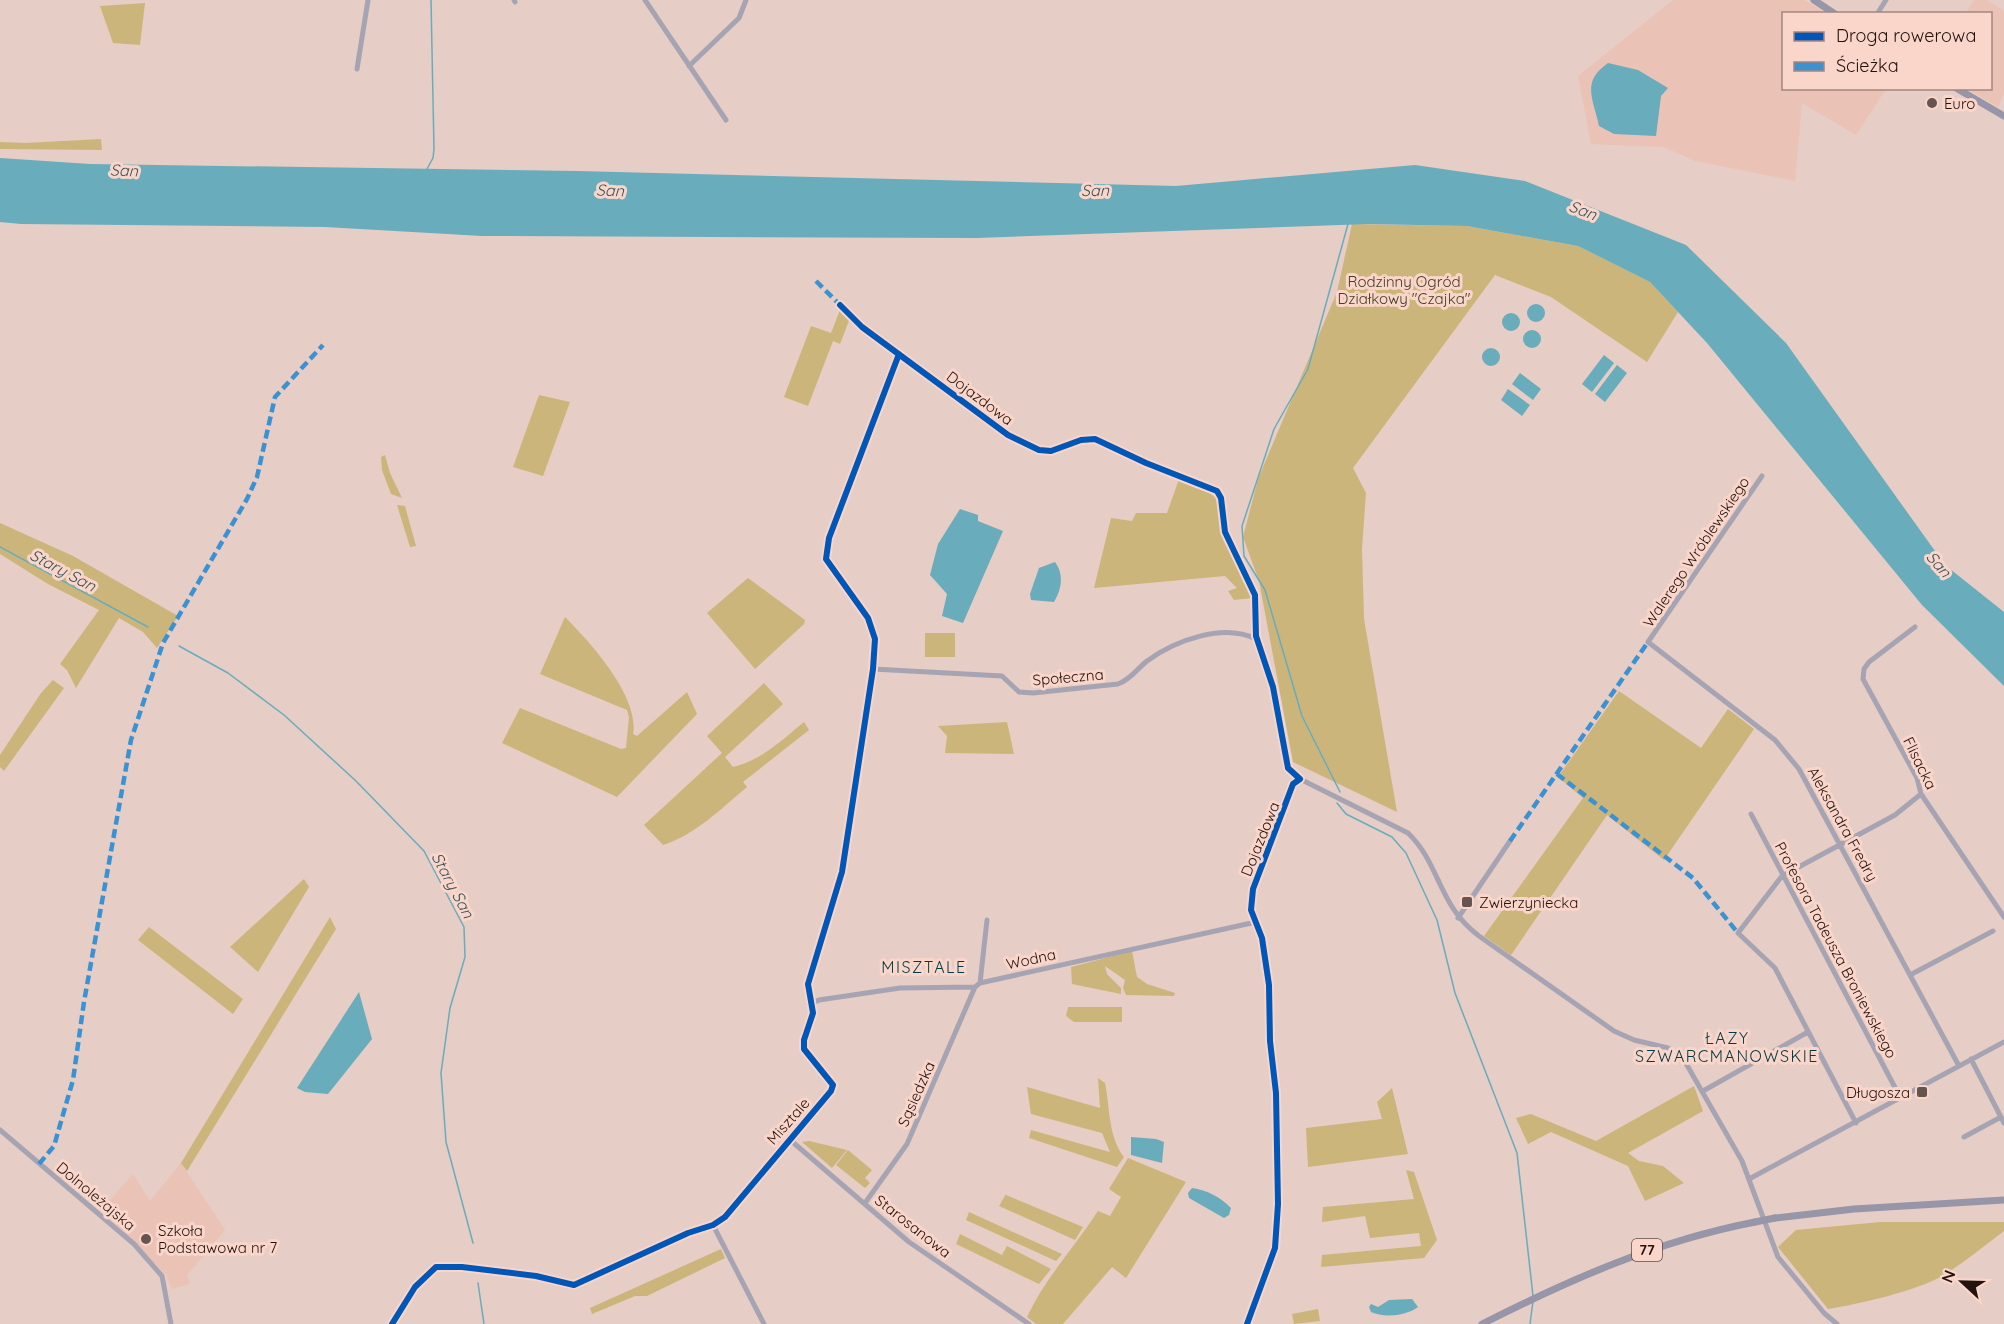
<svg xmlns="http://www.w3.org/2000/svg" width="2004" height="1324" font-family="Quicksand,sans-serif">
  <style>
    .built { fill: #ebc2b6 }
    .green { fill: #ccb57a }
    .water { fill: #69acbc }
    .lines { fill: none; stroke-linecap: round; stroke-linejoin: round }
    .stream { stroke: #69acbc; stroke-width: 1.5 }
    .minor { stroke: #a6a4b2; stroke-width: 5 }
    .major { stroke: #9795a8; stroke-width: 7 }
    .major-bridge { stroke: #9795a8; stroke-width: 7 }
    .quiet { stroke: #3b92d2; stroke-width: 4.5; stroke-dasharray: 9 4.5; stroke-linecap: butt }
    .cycleway-casing { stroke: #fad5c9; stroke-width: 10 }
    .cycleway { stroke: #0057b8; stroke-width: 6 }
    .poi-dot { fill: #67544e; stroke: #fad5c9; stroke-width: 2 }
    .labels { text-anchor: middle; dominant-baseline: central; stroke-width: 6; stroke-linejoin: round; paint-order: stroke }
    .shield { fill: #fad5c9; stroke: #644d46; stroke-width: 1.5 }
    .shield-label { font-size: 14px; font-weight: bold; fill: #23130e }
    .poi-label { font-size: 15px; fill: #23130e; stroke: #fad5c9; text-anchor: start }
    .park-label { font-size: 15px; fill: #423d24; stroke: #fad5c9 }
    .street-label { font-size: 15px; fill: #23130e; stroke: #fad5c9 }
    .water-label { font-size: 16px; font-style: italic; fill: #35545d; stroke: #fad5c9 }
    .neighbourhood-label { font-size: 16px; letter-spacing: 1.5px; fill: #003b48; stroke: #fad5c9 }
  </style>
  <rect width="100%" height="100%" fill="#e6cdc5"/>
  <path class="built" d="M1673 0H1804L1826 13 1784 14V88L1886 89 1856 135 1802 103 1795 181 1695 161 1664 147 1591 144 1578 76Z
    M1974 0H1987L2004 11V93L1998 107 1967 89 1990 88V14L1966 13Z
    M181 1163 225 1230 187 1275 190 1284 172 1289 166 1275 101 1210 133 1174 150 1201Z"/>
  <path class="green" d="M145 3 140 45 113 43 100 6Z
    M101 139 102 150 0 149V142L26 143Z
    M1352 224 1467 226 1578 246 1650 282 1678 312 1647 362 1551 297 1495 275 1353 468 1366 493 1362 549 1364 619 1397 812 1293 762 1259 581 1243 537 1258 479 1337 292Z
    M840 310 850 318 840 344 833 341 808 406 784 397 811 326 831 333Z
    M539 395 570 402 543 476 513 467Z
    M385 455 390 473 402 498 391 494 382 470 381 457Z
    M1179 479 1200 486 1216 498 1224 540 1252 598 1234 600 1228 591 1237 588 1225 576 1094 588 1111 518 1132 521 1136 513H1167Z
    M397 505 405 506 416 546 410 547Z
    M0 523 73 556 178 616 157 648 143 632 119 618 76 688 67 670 60 664 99 610 48 584 0 554Z
    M748 578 805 620 804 624 755 669 707 613Z
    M565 617C590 642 640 697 633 734L637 736 687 692 697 714 617 797 502 743 520 708 621 749 626 748 629 717 627 710 540 674Z
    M925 633H955V657H925Z
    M53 680 64 688 4 771 0 767V755L41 693Z
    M764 683 783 704 725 757 733 767C762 760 782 740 804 722L809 730 743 782 747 787C722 808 695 835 663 845L644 825 722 753 707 736Z
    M1619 691 1701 748 1728 709 1754 729 1664 860 1607 815 1511 955 1484 936 1583 798 1558 777Z
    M1007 722 1014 754 945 753 947 736 938 726Z
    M304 879 309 887 258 972 230 947Z
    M330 917 336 929 187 1171 181 1163Z
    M149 927 243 999 233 1014 138 940Z
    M1132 951 1137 977 1147 984 1175 993 1174 996 1126 995 1123 988 1125 980 1105 966 1107 974 1121 988V994L1072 984 1071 967Z
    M1068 1007H1122V1022H1074L1066 1016Z
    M1098 1078 1105 1083C1110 1107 1108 1137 1124 1157L1117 1167 1029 1138 1031 1130 1110 1152 1102 1133 1031 1114 1027 1087 1100 1108Z
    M1694 1086 1703 1111 1628 1153 1639 1161 1663 1166 1684 1183 1645 1201 1628 1166 1551 1132 1528 1144 1516 1118 1531 1114 1596 1141Z
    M1392 1088 1408 1154 1308 1167 1306 1128 1382 1119 1377 1102Z
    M809 1141 847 1150 832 1168 802 1142Z
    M848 1150 872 1170 865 1178 870 1183 865 1188 836 1165Z
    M1128 1158 1186 1182 1126 1278 1112 1267 1063 1324H1036L1027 1317C1045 1278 1075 1247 1098 1211L1110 1216 1121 1197 1109 1189Z
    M1406 1170 1414 1172 1437 1240 1424 1258 1321 1267 1322 1255 1421 1246 1419 1233 1370 1238 1365 1216 1322 1222 1323 1207 1414 1199Z
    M1006 1194V1195L1083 1227 1075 1240 999 1206Z
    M969 1212 1062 1254 1056 1261 966 1220Z
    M1880 1222H2004V1231C1984 1246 1965 1262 1944 1275 1917 1291 1859 1304 1828 1309L1778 1247 1796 1230Z
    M960 1234 1002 1255 1007 1246 1051 1269 1039 1284 956 1244Z
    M721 1249 725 1258 647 1296H635L592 1314 590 1308Z
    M1318 1309 1320 1321 1294 1324 1292 1314Z"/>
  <path class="water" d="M1608 63 1638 70 1668 88 1661 96 1656 136 1614 134 1599 126C1593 98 1581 82 1608 63Z
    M0 158 90 164 577 171 1176 186 1415 165 1525 181 1686 245 1786 343 1945 565 2004 612V686L1922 605 1707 343 1650 282 1578 246 1467 226 1368 224 977 238 482 236 325 227 21 224 0 222Z
    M1527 313a9 9 0 1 1 18 0a9 9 0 1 1-18 0Z
    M1502 322a9 9 0 1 1 18 0a9 9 0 1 1-18 0Z
    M1523 339a9 9 0 1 1 18 0a9 9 0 1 1-18 0Z
    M1482 357a9 9 0 1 1 18 0a9 9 0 1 1-18 0Z
    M1604 355 1614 363 1592 392 1582 384Z
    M1617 365 1627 373 1605 402 1595 394Z
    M1520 373 1541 389 1533 400 1512 384Z
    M1508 389 1530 405 1522 416 1501 400Z
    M960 509 978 515V521L1003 531 963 623 942 616 947 594 930 575 938 544Z
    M1055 562C1064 574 1062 589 1054 602L1031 600 1030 594 1039 568Z
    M359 992 372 1039 328 1094 305 1092 297 1088Z
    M1131 1137 1156 1139 1164 1142 1162 1163 1131 1155Z
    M1192 1188C1207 1190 1220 1197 1231 1208L1229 1215 1224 1218 1189 1198 1188 1193Z
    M1412 1299 1418 1307C1406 1316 1384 1318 1371 1312L1369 1307 1371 1304 1378 1307 1389 1300Z"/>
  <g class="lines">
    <path class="stream" d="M427 169 433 158 434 149 431 0
      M0 547 148 627
      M179 646 228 673 284 715 356 781 424 851 464 927 465 957 450 1008 441 1073 446 1142 473 1243
      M1340 792 1302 716 1265 590 1244 556 1242 526 1274 429 1308 369 1348 224
      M1337 803 1346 814 1392 837 1406 853 1437 920 1455 993 1517 1153 1533 1296
      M478 1283 484 1324
      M1530 1324 1533 1301"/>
    <path class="minor" d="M514 0 515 2
      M645 0 726 120
      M1877 14 1886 0
      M689 66 739 18 746 0
      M357 69 368 0
      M840 305 862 327 1008 435 1039 450 1051 451 1081 440 1095 439 1146 463 1217 491 1221 498 1225 532 1255 595 1256 636 1273 687 1288 768 1300 779 1293 784 1253 889 1251 910 1262 938 1269 985 1270 1041 1276 1093 1278 1204 1275 1248 1247 1324
      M1762 476 1648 642 1775 740 1799 769 1959 1066
      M1915 627 1869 662 1864 669 1863 679 1917 778 1921 794 2004 917
      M873 669 1002 676 1019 692 1033 693 1118 684C1130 680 1137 669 1147 661 1176 640 1223 623 1256 639
      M1300 779 1408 833C1441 865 1437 904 1479 936L1614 1031 1634 1040 1668 1048 1684 1060 1742 1161 1778 1257 1824 1313 1837 1324
      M1751 814 1900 1097
      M1458 918 1510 841
      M1910 975 1993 931
      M980 983 987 920
      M811 1004 819 1000 900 988 975 987 980 983 1256 922
      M1971 1059 2004 1123
      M1703 1091 1808 1032
      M1856 1123 1775 968 1738 933 1782 876 1895 815 1921 794
      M0 1130 134 1244 162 1276 171 1324
      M1964 1137 2001 1117
      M789 1139 909 1242 1029 1324
      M1749 1179 2004 1042
      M865 1203 907 1144 975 987
      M713 1225 764 1324
      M392 1324 415 1287 436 1267H462L536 1276 574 1285 688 1233 713 1225 725 1217 831 1091 833 1085 804 1049V1040L813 1013 808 984 842 872 873 669 875 639 868 618 826 559 829 538 899 354"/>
    <path class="major" d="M1814 0 1835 14
      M1956 88 2004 116
      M1775 1218 1854 1209 2004 1200
      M1482 1324C1571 1279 1657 1241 1755 1222"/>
    <path class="major-bridge" d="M1755 1222 1775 1218"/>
    <path class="quiet" d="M816 281 840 305
      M1557 774 1693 878 1738 933
      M1510 841 1648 642
      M39 1164 54 1146 73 1080 84 1002 131 740 163 643 247 499 257 477 275 397 323 345"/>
    <g class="cycleway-casing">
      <path id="cycleway" d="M840 305 862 327 1008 435 1039 450 1051 451 1081 440 1095 439 1146 463 1217 491 1221 498 1225 532 1255 595 1256 636 1273 687 1288 768 1300 779 1293 784 1253 889 1251 910 1262 938 1269 985 1270 1041 1276 1093 1278 1204 1275 1248 1247 1324
        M392 1324 415 1287 436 1267H462L536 1276 574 1285 688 1233 713 1225 725 1217 831 1091 833 1085 804 1049V1040L813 1013 808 984 842 872 873 669 875 639 868 618 826 559 829 538 899 354"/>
    </g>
    <use href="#cycleway" class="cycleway"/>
  </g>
  <g class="poi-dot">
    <circle cx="1932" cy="103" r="6"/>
    <rect x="1461" y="896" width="12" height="12" rx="3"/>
    <rect x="1916" y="1086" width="12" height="12" rx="3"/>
    <circle cx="146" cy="1239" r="6"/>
  </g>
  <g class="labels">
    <rect class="shield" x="1632" y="1239" width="30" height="22" rx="4.5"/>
    <g class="shield-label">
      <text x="1647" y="1250">77</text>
    </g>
    <g class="poi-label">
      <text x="1944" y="103">Euro</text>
      <text x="1479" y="902">Zwierzyniecka</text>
      <text x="1910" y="1092" text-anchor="end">Długosza</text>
      <text x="158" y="1230">Szkoła<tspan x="158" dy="17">Podstawowa nr 7</tspan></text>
    </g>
    <g class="park-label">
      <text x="1404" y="281">Rodzinny Ogród<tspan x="1404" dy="17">Działkowy "Czajka"</tspan></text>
    </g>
    <g class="street-label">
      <text transform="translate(980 398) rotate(37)">Dojazdowa</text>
      <text transform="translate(1696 552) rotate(-56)">Walerego Wróblewskiego</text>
      <text transform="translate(1068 677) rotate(-5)">Społeczna</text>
      <text transform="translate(1920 763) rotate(64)">Flisacka</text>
      <text transform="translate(1843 824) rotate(61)">Aleksandra Fredry</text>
      <text transform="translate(1260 839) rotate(-68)">Dojazdowa</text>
      <text transform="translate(1836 950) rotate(62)">Profesora Tadeusza Broniewskiego</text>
      <text transform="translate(1031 959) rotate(-12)">Wodna</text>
      <text transform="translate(916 1094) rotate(-66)">Sąsiedzka</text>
      <text transform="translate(788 1121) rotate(-49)">Misztale</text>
      <text transform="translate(96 1196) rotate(40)">Dolnoleżajska</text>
      <text transform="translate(913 1226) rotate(38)">Starosanowa</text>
    </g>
    <g class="water-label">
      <text transform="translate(124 170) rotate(2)">San</text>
      <text transform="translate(610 190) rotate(2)">San</text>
      <text x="1095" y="190">San</text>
      <text transform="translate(1583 210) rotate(21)">San</text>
      <text transform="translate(1939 564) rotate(49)">San</text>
      <text transform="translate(63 570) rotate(28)">Stary San</text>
      <text transform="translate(453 885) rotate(62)">Stary San</text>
    </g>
    <g class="neighbourhood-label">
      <text x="924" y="967">MISZTALE</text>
      <text x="1727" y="1038">ŁAZY<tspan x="1727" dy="18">SZWARCMANOWSKIE</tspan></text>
    </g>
  </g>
  <rect x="1782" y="12" width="210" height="78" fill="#fad5c9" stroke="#a4877e" stroke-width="1.5"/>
  <rect x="1794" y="32" width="30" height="9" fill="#0057b8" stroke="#a4877e" stroke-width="1.5"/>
  <text x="1836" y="42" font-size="18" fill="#23130e">Droga rowerowa</text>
  <rect x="1794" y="62" width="30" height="9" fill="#3b92d2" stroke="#a4877e" stroke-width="1.5"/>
  <text x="1836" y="72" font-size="18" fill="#23130e">Ścieżka</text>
  <g transform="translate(1962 1282) rotate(292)" stroke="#fad5c9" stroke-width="4.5" paint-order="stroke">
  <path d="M0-4.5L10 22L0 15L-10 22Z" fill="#23130e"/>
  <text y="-9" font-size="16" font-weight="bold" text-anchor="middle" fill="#23130e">N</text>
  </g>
</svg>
